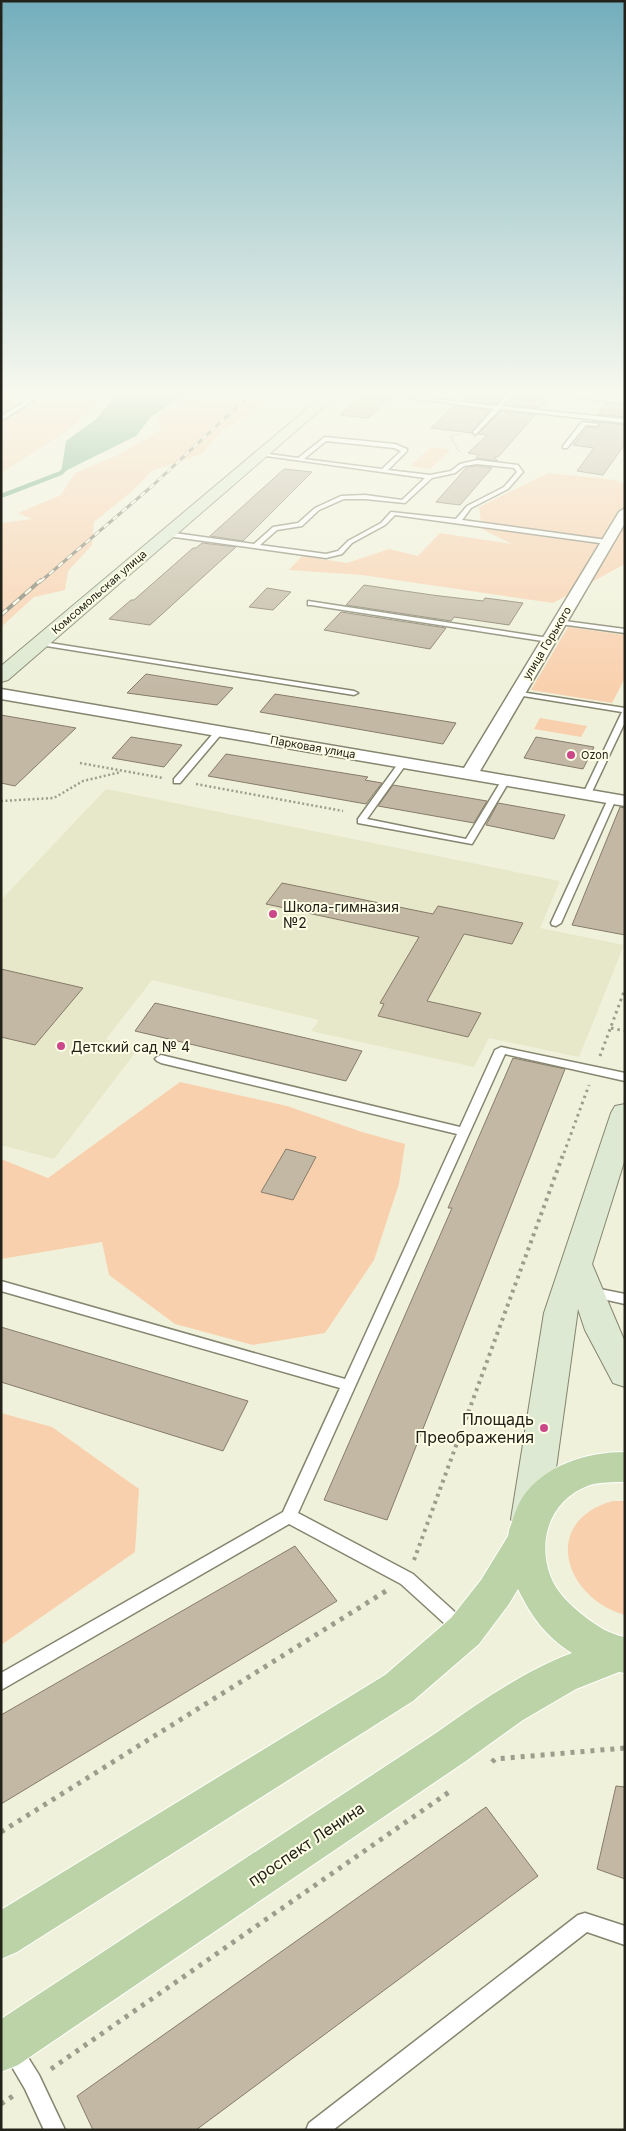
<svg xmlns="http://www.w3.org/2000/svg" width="626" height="2131" font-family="Inter,sans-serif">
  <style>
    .built { fill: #e7e7c9 }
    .green { fill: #f9d0ae }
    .water { fill: #63a67a }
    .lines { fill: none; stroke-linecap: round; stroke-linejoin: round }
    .stream { stroke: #63a67a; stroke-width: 4.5 }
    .building { fill: #c2b8a4; stroke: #867c69 }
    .lane-casing { stroke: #858570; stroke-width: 3 }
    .street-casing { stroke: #858570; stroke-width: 3 }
    .secondary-casing { stroke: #858570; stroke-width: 2 }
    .primary-casing { stroke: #fff; stroke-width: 2 }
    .path-far4 { stroke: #9c9d8c; stroke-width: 2; stroke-dasharray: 1 2; stroke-linecap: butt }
    .path-far3 { stroke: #9c9d8c; stroke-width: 2.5; stroke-dasharray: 2 2.5; stroke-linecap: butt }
    .path-far2 { stroke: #9c9d8c; stroke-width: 3; stroke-dasharray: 2.5 4; stroke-linecap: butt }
    .path-far1 { stroke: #9c9d8c; stroke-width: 4; stroke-dasharray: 3 4.5; stroke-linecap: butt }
    .path { stroke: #9c9d8c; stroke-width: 5; stroke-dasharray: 4 6; stroke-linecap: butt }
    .lane { fill: #fff; fill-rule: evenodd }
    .street { fill: #fff; fill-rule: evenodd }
    .secondary { fill: #dde9d2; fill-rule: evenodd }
    .primary { fill: #bbd3a6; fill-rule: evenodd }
    .rail-far1-casing { stroke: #7f7f71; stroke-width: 3 }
    .rail-casing { stroke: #7f7f71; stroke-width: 4 }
    .rail-far1 { stroke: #fefee7; stroke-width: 2; stroke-dasharray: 6; stroke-linecap: butt }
    .rail { stroke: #fefee7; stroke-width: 2.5; stroke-dasharray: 8; stroke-linecap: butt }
    .poi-dot { fill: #cc478a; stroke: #fefee7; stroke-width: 2 }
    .labels { text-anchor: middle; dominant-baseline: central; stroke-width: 4; stroke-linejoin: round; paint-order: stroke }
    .far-street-label { font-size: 11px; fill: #22221a; stroke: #fefee7 }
    .far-poi-label { font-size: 11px; fill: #22221a; stroke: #fefee7; text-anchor: start }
    .poi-label { font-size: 14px; fill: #22221a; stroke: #fefee7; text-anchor: start }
    .near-poi-label { font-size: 16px; fill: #22221a; stroke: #fefee7; text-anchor: end }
    .near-street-label { font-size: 16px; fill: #22221a; stroke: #fefee7 }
  </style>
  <rect width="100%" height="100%" fill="#f0f1da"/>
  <path class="built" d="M106 789 560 881 540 928 624 945 579 1057 489 1038 474 1067 311 1031 319 1020 152 980 106 1039 135 1053 54 1159 1 1145V900Z"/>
  <path class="green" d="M1 392H112L67 431 1 473Z
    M227 392H281L254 412 222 431 202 454 152 471 131 492 94 522 92 545 68 571 65 590 34 597 1 627V523L32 519 18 513 61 495 75 473 118 455 162 429 157 417 181 404 229 396Z
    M431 447 451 450 430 469 410 466Z
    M548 473 615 480 625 484V564L553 603 362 575 289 570 302 556 347 563 389 549 418 556 440 533 512 544 482 529 479 507Z
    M568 627 625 635V678L612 703 531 690Z
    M540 718 587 726 581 737 534 729Z
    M180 1082 287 1106 362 1132 405 1144 399 1184 374 1260 325 1333 253 1345 175 1324 109 1275 102 1242 1 1259V1159L48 1178Z
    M1 1413 52 1427 139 1489 135 1552 1 1645Z
    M613 1501H625V1615C564 1598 540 1521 613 1501Z"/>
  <path class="water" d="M119 392H202L176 400 151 417 136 436 61 473 66 441 95 420Z"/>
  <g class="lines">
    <path class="stream" d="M1 496 61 473 67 467"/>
  </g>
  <path class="building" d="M365 392H396L368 418 340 415Z
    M468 392H500L506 393 496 404 460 400Z
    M516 394 550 397 540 408 506 405Z
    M606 403 625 405V417L598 414Z
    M454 406 490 410 472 431V433L431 428Z
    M501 411 535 415 498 457H494L498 461 476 458 479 455 468 453 487 435 478 434Z
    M592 421 625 425V444L603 475 577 471 594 448 573 445 588 427 596 428 601 424Z
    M477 466 492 468 460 505 436 502 467 467Z
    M284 469 312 472 243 541 210 536Z
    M202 543 236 547 150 625 109 619 131 600H134L193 548H196Z
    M364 585 432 595 483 601 485 598 523 603 509 625 454 617 451 621 346 605Z
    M267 588 291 592 273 610 249 607Z
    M341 612 446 628 430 649 324 630Z
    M146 674 233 688 217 705 127 693Z
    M275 694 364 708 456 723 443 744 260 712Z
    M1 715 76 728 15 786 1 783Z
    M131 737 182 745 164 767 112 758Z
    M536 737 594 747 583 769 524 758Z
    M226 754 368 777 365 780 382 783 366 804 208 776Z
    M393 785 481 800 487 801 474 823 378 806Z
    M498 803 565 815 554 839 486 825Z
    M620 807 625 808V935L572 925Z
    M282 883 433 914 438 906 523 923 512 944 464 934 427 1001 481 1013 468 1037 378 1016 384 1004 380 1003 419 937 266 904Z
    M1 969 83 988 35 1045 1 1037Z
    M155 1003 362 1051 346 1081 135 1031Z
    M513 1058 565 1069 387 1520 324 1500 452 1208H448Z
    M286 1149 316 1157 293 1200 261 1192Z
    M1 1327 248 1401 223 1451 1 1382Z
    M295 1546 337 1601 1 1804V1715Z
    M616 1786 625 1787V1879L597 1869Z
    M486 1807 538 1876 196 2130H93L77 2096Z"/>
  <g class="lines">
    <g class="lane-casing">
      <path id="lane" d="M40 392H47L1 421V416Z
        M509 392H515L502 406 625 419V423L500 409 475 435 473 432 494 409 409 398 412 396 497 406Z
        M582 422 599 424 596 426 586 425 567 448H563V446Z
        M325 437 395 444 407 449V451L388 470 430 475 451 471 460 464 477 460 518 465 523 472 508 489 471 508 462 520 607 540 610 542 607 544 395 515 385 525 352 543 342 554 326 558 167 536 164 534 167 532 254 544 273 527 298 523 315 508 341 496 365 495 402 500 425 478 259 455 262 453 298 458ZM326 441 394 448 401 451 382 469 304 459ZM477 464 514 468 517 472 504 487 467 506 456 519 391 512 381 523 348 541 338 551 326 554 260 545 277 530 302 526 319 510 344 499H365L405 503 432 478 455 473 464 466Z
        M308 601 549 638 553 640 549 642 311 605H308Z
        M557 620 625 629V633L560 624H557Z
        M37 641 354 691 358 693 354 695 40 645 36 643Z
        M514 691 625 708V722L590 796H584L583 794 622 712 517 695H514Z
        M217 729H223L224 731 180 783H174V779Z
        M403 760 407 763 367 819 466 839 503 778H509L510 780 472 844 358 823V819L400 761Z
        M612 796 616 799 561 923 556 926 552 925 551 923 608 799Z
        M501 1047 625 1073V1081L505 1054 298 1513 413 1574 468 1624 470 1629 468 1634 462 1636 456 1634 401 1584 289 1524 1 1690V1673L283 1512 340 1388 1 1291V1281L345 1379 457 1134 161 1063 157 1061 155 1059 157 1057 161 1055 460 1127 495 1050Z
        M590 1287 625 1294V1304L585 1295 583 1292 585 1289Z
        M585 1913 625 1926V1945L587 1932 333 2130H306L309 2123 578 1915Z
        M12 2040 19 2043 39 2075 65 2130H44L25 2089 2 2050 5 2043Z"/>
    </g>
    <g class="street-casing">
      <path id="street" d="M625 508V523L480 771 625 796V806L1 699V689L464 768 619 512Z"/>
    </g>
    <g class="secondary-casing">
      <path id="secondary" d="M327 392H341L8 680 1 682V666Z
        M553 392H597L625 395V403L559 396Z
        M625 1104V1159L592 1264 625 1342V1387L613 1383 585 1330 578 1309 549 1519 543 1530 530 1535 517 1530 511 1519 544 1313 611 1113 615 1106Z"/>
    </g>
    <g class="primary-casing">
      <path id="primary" d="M625 1452V1482C614 1482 601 1482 590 1485 551 1499 537 1538 550 1575 556 1592 571 1606 584 1616 597 1626 609 1634 625 1637V1673L619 1672 576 1689 523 1720 466 1761 18 2065 1 2072V2019L436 1733C480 1702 522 1672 572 1653 546 1637 531 1616 518 1589L509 1604 479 1644 413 1701 17 1952 1 1959V1910L385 1675 451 1618 481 1580 508 1536 509 1530C513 1520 516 1508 522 1498 544 1465 587 1452 625 1452Z"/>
    </g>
    <path class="path-far4" d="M459 451 450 436 462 434"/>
    <path class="path-far3" d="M80 763 163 778
      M196 784 343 811
      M1 801 54 798 83 781 121 772"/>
    <path class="path-far2" d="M611 1028 625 1031
      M600 1056 625 989
      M564 1153 589 1085"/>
    <path class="path-far1" d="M414 1560 564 1152"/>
    <path class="path" d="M492 1762 495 1759 625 1748
      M1 1832 386 1591
      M51 2069 452 1790
      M1 2104 13 2096"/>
    <use href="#lane" class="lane"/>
    <use href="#street" class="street"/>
    <use href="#secondary" class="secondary"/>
    <use href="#primary" class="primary"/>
    <g class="rail-far1-casing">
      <path id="rail-far1" d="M40 582 151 487 253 392"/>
    </g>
    <g class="rail-casing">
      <path id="rail" d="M1 615 41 580"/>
    </g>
    <use href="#rail-far1" class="rail-far1"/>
    <use href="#rail" class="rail"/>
  </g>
  <linearGradient id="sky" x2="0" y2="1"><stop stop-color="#73aebc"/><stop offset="0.57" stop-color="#f8f9ee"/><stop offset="1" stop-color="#f8f9ee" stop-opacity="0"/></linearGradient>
  <rect width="626" height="690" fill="url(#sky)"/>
  <g class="poi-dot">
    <circle cx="571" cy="755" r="5"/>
    <circle cx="273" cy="914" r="5"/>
    <circle cx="61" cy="1046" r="5"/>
    <circle cx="544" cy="1428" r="5"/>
  </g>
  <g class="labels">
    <g class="far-street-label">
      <text transform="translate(99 592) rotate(-41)">Комсомольская улица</text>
      <text transform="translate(547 643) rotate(-59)">улица Горького</text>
      <text transform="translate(313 747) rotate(10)">Парковая улица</text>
    </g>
    <g class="far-poi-label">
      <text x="581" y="755">Ozon</text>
    </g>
    <g class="poi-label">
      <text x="283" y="906">Школа-гимназия<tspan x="283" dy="16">№2</tspan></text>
      <text x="71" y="1046">Детский сад № 4</text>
    </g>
    <g class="near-poi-label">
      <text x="534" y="1419">Площадь<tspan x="534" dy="18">Преображения</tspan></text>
    </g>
    <g class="near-street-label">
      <text transform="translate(306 1844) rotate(-34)">проспект Ленина</text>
    </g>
  </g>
  <rect width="626" height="2131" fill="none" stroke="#22221a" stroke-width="5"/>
</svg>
